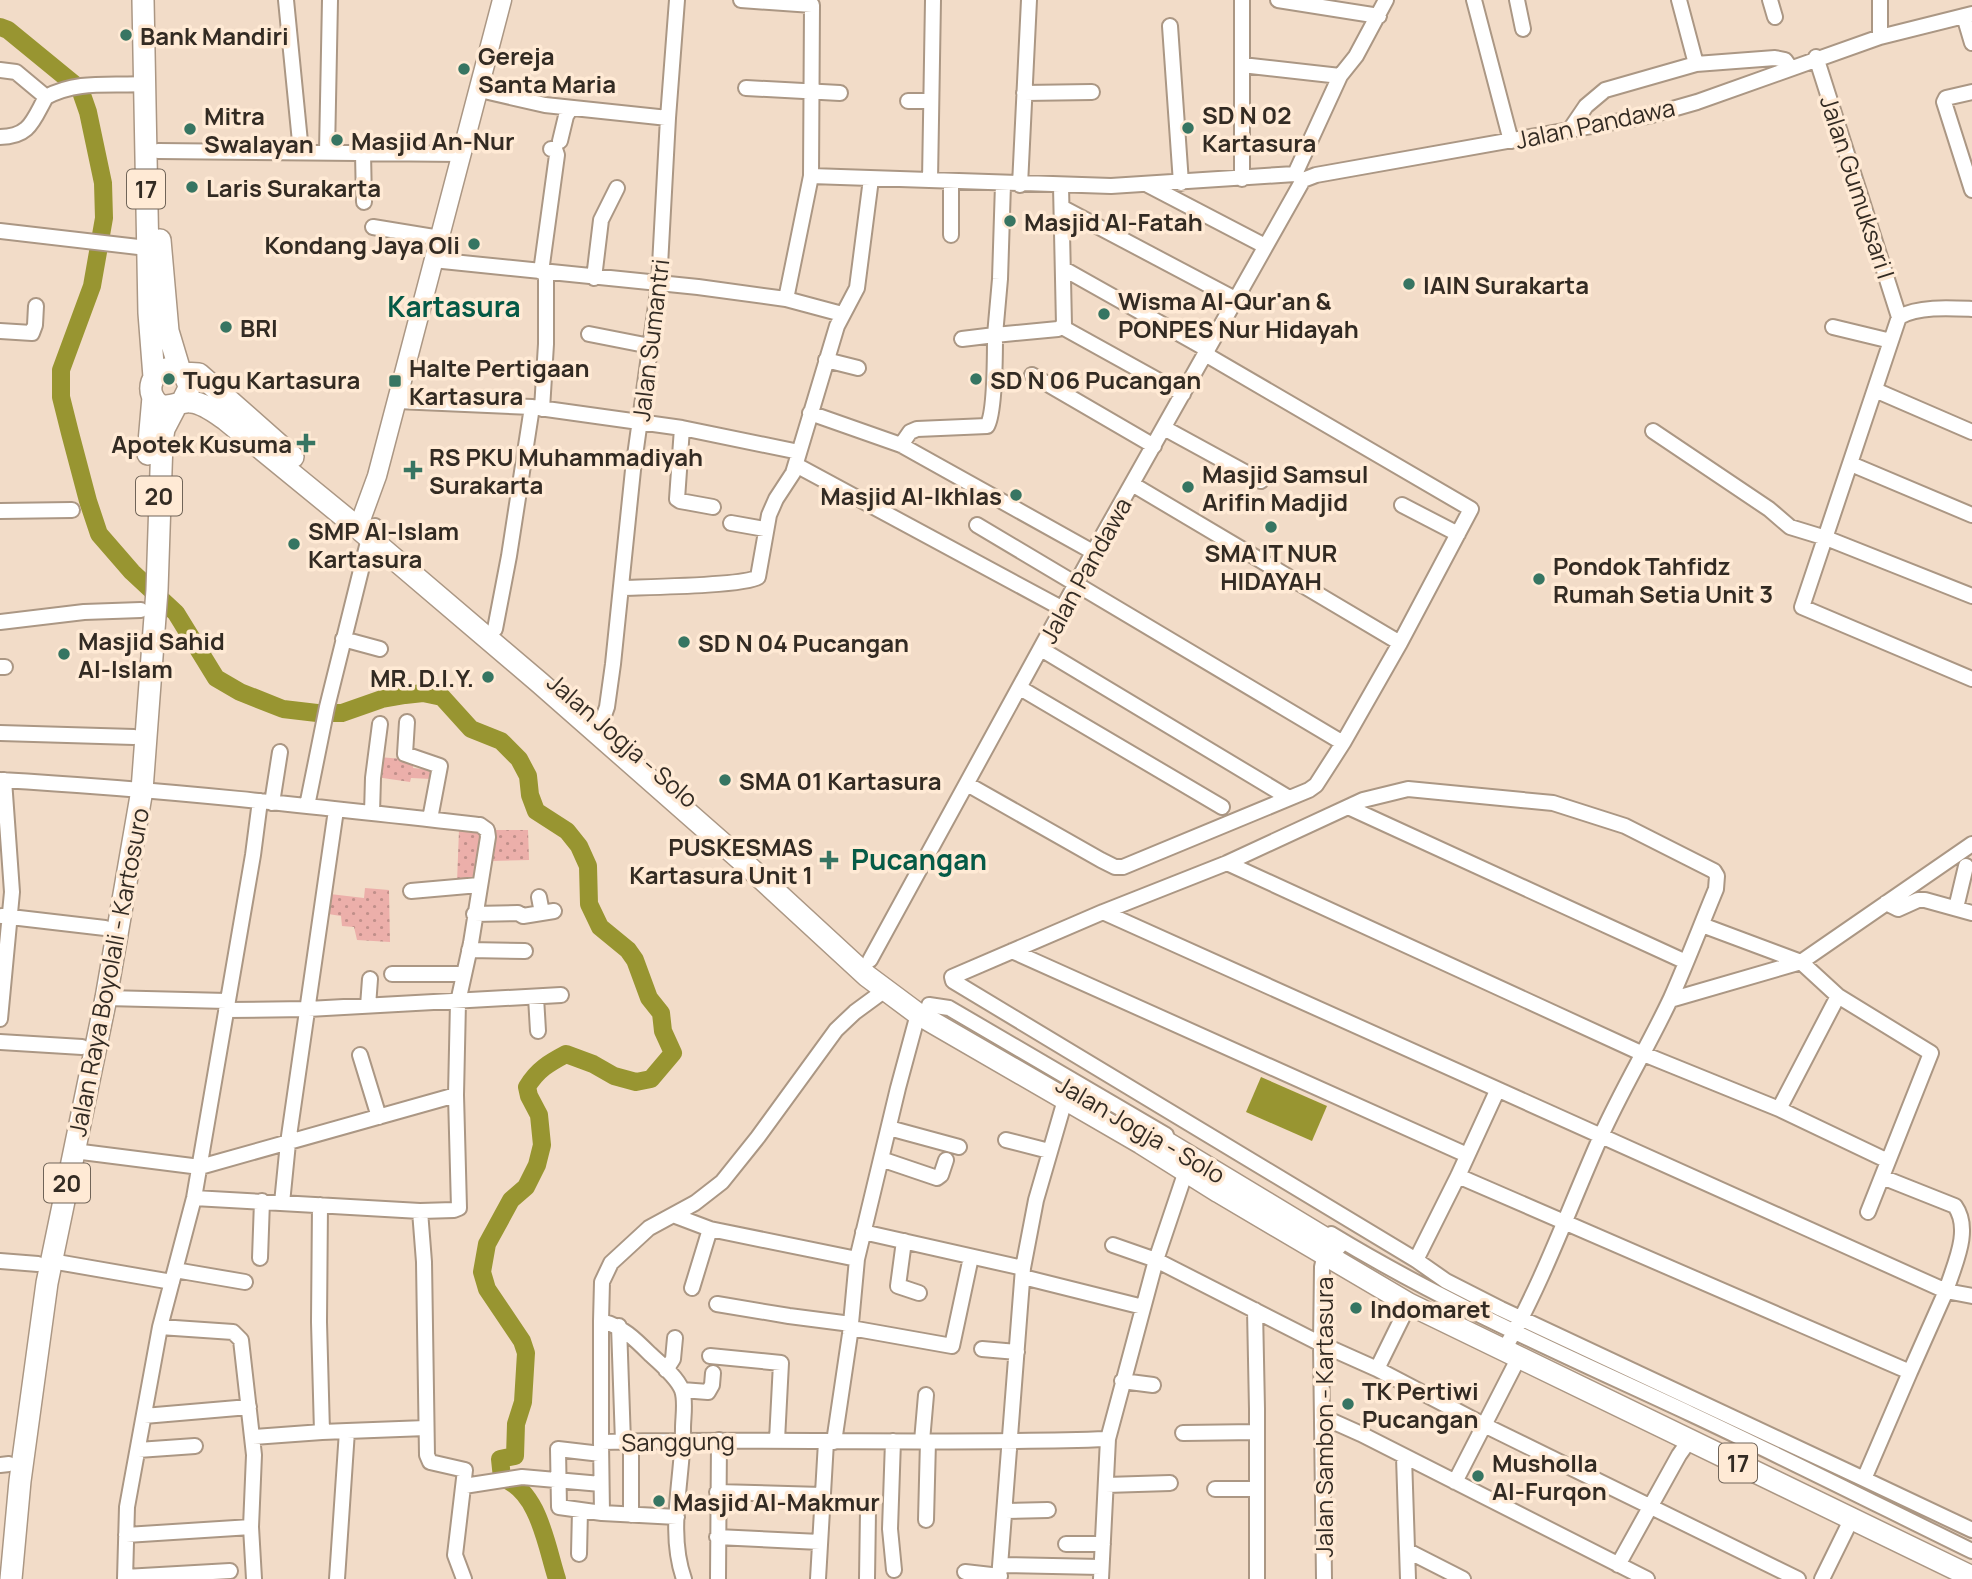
<svg xmlns="http://www.w3.org/2000/svg" width="1972" height="1579" font-family="Manrope,sans-serif">
  <style>
    .grass { fill: url(#grass-dots) }
    .water { fill: #989531 }
    .lines { fill: none; stroke-linecap: round; stroke-linejoin: round }
    .river { stroke: #989531; stroke-width: 18 }
    .minor-casing { stroke: #ab9784; stroke-width: 18 }
    .major-casing { stroke: #ab9784; stroke-width: 21 }
    .highway-casing { stroke: #ab9784; stroke-width: 24 }
    .minor { stroke: #fff; stroke-width: 14 }
    .major { stroke: #fff; stroke-width: 18 }
    .highway { stroke: #fff; stroke-width: 21 }
    .poi-dot { fill: #377562; stroke: #ffead5; stroke-width: 2.5 }
    .labels { text-anchor: middle; dominant-baseline: central; stroke-width: 7; stroke-linejoin: round; paint-order: stroke }
    .shield { fill: #ffead5; stroke: #706458; stroke-width: 2 }
    .shield-label { font-size: 23px; font-weight: bold; fill: #332b23 }
    .poi-label { font-size: 24px; font-weight: bold; fill: #332b23; stroke: #ffead5; text-anchor: start }
    .street-label { font-size: 24px; fill: #332b23; stroke: #ffead5 }
    .quarter-label { font-size: 28px; font-weight: bold; fill: #055a46; stroke: #ffead5 }
  </style>
  <defs>
    <pattern id="grass-dots" width="8" height="8" patternUnits="userSpaceOnUse" patternTransform="scale(1.75)"><rect width="8" height="8" fill="#ecafaa"/><path d="M2 2h.1M6 6h.1" fill="none" stroke="#c08f8a" stroke-width="1.8" stroke-linecap="round"/></pattern>
  </defs>
  <rect width="100%" height="100%" fill="#f2dcc8"/>
  <path class="grass" d="M379 757 414 760 413 768 432 770 431 779 411 778 410 782 376 777Z
    M459 830 482 832 476 881 457 882Z
    M493 830H528L529 860 491 861Z
    M365 888 389 890 390 942 357 940 354 927 342 926 341 916 328 914 330 894 364 898Z"/>
  <path class="water" d="M1261 1077 1327 1106 1312 1141 1246 1112Z"/>
  <g class="lines">
    <path class="river" d="M0 27 8 30 80 89 88 112 103 183 104 218 92 286 61 370V397L70 433 88 501 99 534 132 572 176 613 216 678 240 692 283 709 317 713H342L382 699 405 695 423 693 442 697 471 729 501 741 519 759 528 776 530 795 536 811 567 831 579 846 588 866 589 904 600 927 628 950 635 960 649 998 661 1013 663 1031 673 1053 651 1079 636 1082 614 1076 593 1064 566 1054C549 1063 537 1070 527 1087L529 1096 539 1115 542 1145 537 1165 526 1187 511 1200 487 1244 482 1272 487 1289 522 1341 526 1353 523 1402 516 1424 515 1456 500 1459 502 1478C539 1491 546 1545 557 1579"/>
    <g class="minor-casing">
      <path id="minor" d="M286 0 301 152
        M1278 0 1379 16
        M1474 0 1511 141
        M1517 0 1523 29
        M1679 0 1696 64 1775 58 1785 60 1790 67
        M1770 0 1775 17
        M1964 16 1972 43
        M1170 26 1181 183
        M1880 37V0
        M1816 57 1899 317
        M1242 65 1340 76
        M0 70 16 72 46 97C78 80 109 86 144 84
        M746 88 840 93
        M480 90 545 105 668 118
        M1972 92 1946 98 1944 102 1972 190
        M1024 93 1092 92
        M908 101H931
        M1569 131 1586 106 1605 90 1696 64
        M0 137C30 137 33 120 46 97
        M560 141 566 116 571 108
        M158 151 462 154
        M327 152 330 0
        M363 153 364 202
        M1295 174 1340 76 1356 56 1386 0
        M811 176 1111 186 1295 174
        M1242 179V0
        M930 180 933 0
        M1020 185 1029 0
        M1148 185 1265 246
        M1063 208 1235 299
        M373 227 440 238
        M0 231 147 248
        M951 235V181
        M433 260 698 287 786 299 811 176 812 5 741 0
        M1064 269 1208 350
        M541 272 557 155 555 149H551
        M594 278 601 220 617 188
        M786 299 842 314
        M1899 317 1802 607 1972 679
        M1899 317C1919 306 1950 308 1972 309
        M1062 327 1183 394
        M1833 327 1891 341
        M0 331 32 333 35 325 36 306
        M589 334 650 346
        M962 339 995 335 1000 279 1003 184
        M826 360 858 368
        M1032 375 1154 446
        M1875 390 1972 432
        M397 401 532 407 682 428 799 452
        M542 409 546 344V273
        M810 413 901 445 1093 552
        M682 428 677 499 680 501 713 507
        M1164 428 1261 481
        M1653 431 1769 509 1790 527 1826 538 1972 596
        M901 445 910 432 917 429 987 426C995 414 995 353 995 335L1058 329 1064 325 1061 186
        M1851 464 1972 515
        M796 465 1063 609
        M1132 484 1400 643
        M1402 505 1458 534
        M0 511 72 510
        M731 523 765 529
        M977 525 1343 743
        M621 588C644 587 744 586 758 577L769 515 776 499 793 473 837 326 857 288 871 179
        M0 622 84 612 141 610
        M495 629 509 556 532 407
        M343 639 380 649
        M1041 649 1289 798
        M0 667H5
        M1020 688 1222 807
        M602 721 607 707 613 664 633 470 659 284 668 118 677 0
        M407 722 405 754 440 766 430 819
        M0 733 134 737
        M0 780C161 789 320 807 480 825L487 830 488 837 471 943 458 1002 456 1095 459 1208 454 1210 420 1211 194 1198
        M967 784 1101 860 1115 867H1123L1309 790 1316 785 1343 743 1400 643 1471 509 1205 354
        M272 803 280 752
        M307 806 327 707 369 538 375 526
        M1348 807 1686 962
        M372 813 373 778 380 724
        M1227 863 1641 1053 1779 1109 1888 1161
        M411 891 479 885
        M539 897 542 913
        M1886 903 1898 909 1918 900H1925L1972 913
        M1956 908 1966 866
        M1103 912 1946 1291C1954 1265 1972 1230 1955 1206L1882 1177
        M474 914 518 913 523 916 554 911
        M2 916 105 928
        M469 950 525 951
        M1012 951 1467 1155
        M870 960 1090 558 1303 180 1316 175 1648 116 1697 102 1880 37 1972 14
        M392 974H463
        M536 997 538 1031
        M106 998 227 1001
        M1670 1000 1801 962 1702 925
        M929 1005 949 1008 1166 1135
        M368 1006 370 979
        M226 1010 308 1009 561 995
        M0 1019 12 892 4 780
        M0 1042 82 1047
        M360 1055 379 1117
        M1497 1091 1458 1176 1416 1260 953 981 952 977 1103 912 1227 863 1363 800 1408 789 1553 803 1625 826 1714 871 1717 876 1716 889C1701 925 1687 962 1671 998 1649 1045 1622 1089 1601 1136 1569 1208 1543 1282 1504 1350
        M1779 1109 1838 996
        M889 1128 959 1147
        M1006 1140 1049 1151
        M74 1151 200 1167 456 1095
        M881 1159 937 1178 941 1175 946 1160
        M1458 1176 1910 1372 1946 1291 1972 1296
        M282 1203 288 1143 336 810
        M320 1205 319 1322 322 1432 347 1431 337 1579
        M420 1211 424 1262 427 1455 430 1462 465 1470 455 1555 464 1579
        M1868 1212 1931 1053 1838 996 1801 962 1972 844
        M673 1215 710 1229 857 1259
        M863 1232 1023 1268
        M1331 1234C1446 1304 1569 1357 1691 1414 1785 1458 1878 1505 1972 1551
        M904 1241 898 1286 919 1293
        M1113 1245 1156 1260 1321 1344 1377 1369 1484 1425 1798 1579
        M260 1258 262 1201
        M1416 1260 1446 1281 1501 1309 1864 1479 1910 1372
        M0 1261 38 1264
        M51 1261 172 1282
        M175 1270 245 1282
        M1023 1277 1143 1307
        M692 1288 710 1229
        M717 1304 789 1316 851 1324
        M1255 1310 1257 1409V1579
        M601 1321 602 1282 611 1263 649 1228 695 1203 722 1182 758 1137 836 1030 855 1012 885 990
        M619 1326 623 1442
        M160 1327 233 1332 241 1340 254 1455 251 1527 254 1579
        M851 1328 952 1346 971 1257
        M982 1349 1017 1352
        M710 1356 781 1363 777 1440
        M1377 1369 1409 1304
        M666 1370 673 1359 675 1338
        M1122 1381 1153 1385
        M682 1390 708 1392 712 1385 713 1373
        M144 1416 249 1407
        M1323 1417 1361 1434 1647 1579
        M347 1431 426 1428
        M1183 1433 1257 1432
        M253 1437 322 1432
        M631 1441V1515
        M893 1441 890 1529 894 1570
        M922 1441 926 1395
        M601 1442V1321C622 1326 635 1339 650 1354 660 1363 677 1377 682 1390 686 1401 683 1417 683 1428 683 1478 667 1531 684 1579
        M834 1442 850 1334 857 1259 898 1088 918 1014
        M138 1450 195 1446
        M601 1454 558 1449 559 1507 602 1513 677 1517
        M1404 1457 1408 1579
        M0 1465 9 1464
        M1864 1479 1972 1530
        M1455 1482 1519 1357
        M1106 1485 1170 1483
        M464 1486 522 1477 601 1484
        M1215 1489H1257
        M717 1492 822 1495
        M1005 1511 1048 1510
        M602 1513 601 1442C770 1438 939 1445 1108 1439
        M926 1520 928 1441
        M126 1535 251 1527
        M717 1537 820 1542
        M1066 1544H1103
        M1408 1551 1463 1579
        M579 1554 580 1510
        M1001 1565 1101 1567
        M1618 1565 1679 1455 1689 1441
        M965 1572 1000 1576
        M125 1577 230 1571
        M125 1579 127 1507 131 1485 160 1327 194 1198 253 855 260 801
        M718 1579 719 1440
        M818 1579 826 1442
        M867 1579 868 1511
        M999 1579 1023 1268 1036 1200 1065 1100
        M1101 1579 1108 1439 1156 1260 1188 1165
        M1324 1579 1321 1344 1322 1267 1326 1249
        M1822 1579 1852 1518"/>
    </g>
    <g class="major-casing">
      <path id="major" d="M358 528 377 476 502 0"/>
    </g>
    <g class="highway-casing">
      <path id="highway" d="M143 0 149 313 154 377
        M160 240 168 331 180 371
        M183 373 199 374 293 457
        M182 402 189 388C186 370 171 363 156 374 152 380 149 387 152 395 161 416 178 400 191 402 204 403 216 413 226 420L358 528 540 683 739 858 867 976 918 1014 1141 1143 1219 1192 1409 1304 1972 1577
        M148 454 153 397
        M1154 1135 1336 1245
        M11 1579 20 1481 47 1283 106 998 142 790 157 590 162 441 164 429 176 406"/>
    </g>
    <use href="#minor" class="minor"/>
    <use href="#major" class="major"/>
    <use href="#highway" class="highway"/>
  </g>
  <g class="poi-dot">
    <circle cx="126" cy="35" r="7"/>
    <circle cx="464" cy="69" r="7"/>
    <circle cx="1188" cy="128" r="7"/>
    <circle cx="190" cy="129" r="7"/>
    <circle cx="337" cy="140" r="7"/>
    <circle cx="192" cy="187" r="7"/>
    <circle cx="1010" cy="221" r="7"/>
    <circle cx="474" cy="244" r="7"/>
    <circle cx="1409" cy="284" r="7"/>
    <circle cx="1104" cy="314" r="7"/>
    <circle cx="226" cy="327" r="7"/>
    <circle cx="169" cy="379" r="7"/>
    <circle cx="976" cy="379" r="7"/>
    <rect x="388" y="374" width="14" height="14" rx="3.5"/>
    <path d="M302.5 432.5h7v7h7v7h-7v7h-7v-7h-7v-7h7z"/>
    <path d="M409.5 459.5h7v7h7v7h-7v7h-7v-7h-7v-7h7z"/>
    <circle cx="1188" cy="487" r="7"/>
    <circle cx="1016" cy="495" r="7"/>
    <circle cx="1271" cy="527" r="7"/>
    <circle cx="294" cy="544" r="7"/>
    <circle cx="1539" cy="579" r="7"/>
    <circle cx="684" cy="642" r="7"/>
    <circle cx="64" cy="654" r="7"/>
    <circle cx="488" cy="677" r="7"/>
    <circle cx="725" cy="780" r="7"/>
    <path d="M825.5 849.5h7v7h7v7h-7v7h-7v-7h-7v-7h7z"/>
    <circle cx="1356" cy="1308" r="7"/>
    <circle cx="1348" cy="1404" r="7"/>
    <circle cx="1478" cy="1476" r="7"/>
    <circle cx="659" cy="1501" r="7"/>
  </g>
  <g class="labels">
    <g class="shield">
      <rect x="127" y="169.5" width="38" height="39" rx="5"/>
      <rect x="136" y="476.5" width="46" height="39" rx="5"/>
      <rect x="44" y="1163.5" width="46" height="39" rx="5"/>
      <rect x="1719" y="1443.5" width="38" height="39" rx="5"/>
    </g>
    <g class="shield-label">
      <text x="146" y="189">17</text>
      <text x="159" y="496">20</text>
      <text x="67" y="1183">20</text>
      <text x="1738" y="1463">17</text>
    </g>
    <g class="poi-label">
      <text x="140" y="35">Bank Mandiri</text>
      <text x="478" y="55">Gereja<tspan x="478" dy="28">Santa Maria</tspan></text>
      <text x="1202" y="114">SD N 02<tspan x="1202" dy="28">Kartasura</tspan></text>
      <text x="204" y="115">Mitra<tspan x="204" dy="28">Swalayan</tspan></text>
      <text x="351" y="140">Masjid An-Nur</text>
      <text x="206" y="187">Laris Surakarta</text>
      <text x="1024" y="221">Masjid Al-Fatah</text>
      <text x="460" y="244" text-anchor="end">Kondang Jaya Oli</text>
      <text x="1423" y="284">IAIN Surakarta</text>
      <text x="1118" y="300">Wisma Al-Qur'an &amp;<tspan x="1118" dy="28">PONPES Nur Hidayah</tspan></text>
      <text x="240" y="327">BRI</text>
      <text x="409" y="367">Halte Pertigaan<tspan x="409" dy="28">Kartasura</tspan></text>
      <text x="183" y="379">Tugu Kartasura</text>
      <text x="990" y="379">SD N 06 Pucangan</text>
      <text x="292" y="443" text-anchor="end">Apotek Kusuma</text>
      <text x="429" y="456">RS PKU Muhammadiyah<tspan x="429" dy="28">Surakarta</tspan></text>
      <text x="1202" y="473">Masjid Samsul<tspan x="1202" dy="28">Arifin Madjid</tspan></text>
      <text x="1002" y="495" text-anchor="end">Masjid Al-Ikhlas</text>
      <text x="308" y="530">SMP Al-Islam<tspan x="308" dy="28">Kartasura</tspan></text>
      <text x="1271" y="552" text-anchor="middle">SMA IT NUR<tspan x="1271" dy="28">HIDAYAH</tspan></text>
      <text x="1553" y="565">Pondok Tahfidz<tspan x="1553" dy="28">Rumah Setia Unit 3</tspan></text>
      <text x="78" y="640">Masjid Sahid<tspan x="78" dy="28">Al-Islam</tspan></text>
      <text x="698" y="642">SD N 04 Pucangan</text>
      <text x="474" y="677" text-anchor="end">MR. D.I.Y.</text>
      <text x="739" y="780">SMA 01 Kartasura</text>
      <text x="813" y="846" text-anchor="end">PUSKESMAS<tspan x="813" dy="28">Kartasura Unit 1</tspan></text>
      <text x="1370" y="1308">Indomaret</text>
      <text x="1362" y="1390">TK Pertiwi<tspan x="1362" dy="28">Pucangan</tspan></text>
      <text x="1492" y="1462">Musholla<tspan x="1492" dy="28">Al-Furqon</tspan></text>
      <text x="673" y="1501">Masjid Al-Makmur</text>
    </g>
    <g class="street-label">
      <text transform="translate(1595 123) rotate(-12)">Jalan Pandawa</text>
      <text transform="translate(1858 187) rotate(72)">Jalan Gumuksari I</text>
      <text transform="translate(650 340) rotate(-83)">Jalan Sumantri</text>
      <text transform="translate(1085 570) rotate(-61)">Jalan Pandawa</text>
      <text transform="translate(623 740) rotate(41)">Jalan Jogja - Solo</text>
      <text transform="translate(108 972) rotate(-79)">Jalan Raya Boyolali - Kartosuro</text>
      <text transform="translate(1141 1129) rotate(30)">Jalan Jogja - Solo</text>
      <text transform="translate(1323 1417) rotate(-90)">Jalan Sambon - Kartasura</text>
      <text transform="translate(678 1441) rotate(-1)">Sanggung</text>
    </g>
    <g class="quarter-label">
      <text x="454" y="306">Kartasura</text>
      <text x="919" y="859">Pucangan</text>
    </g>
  </g>
</svg>
